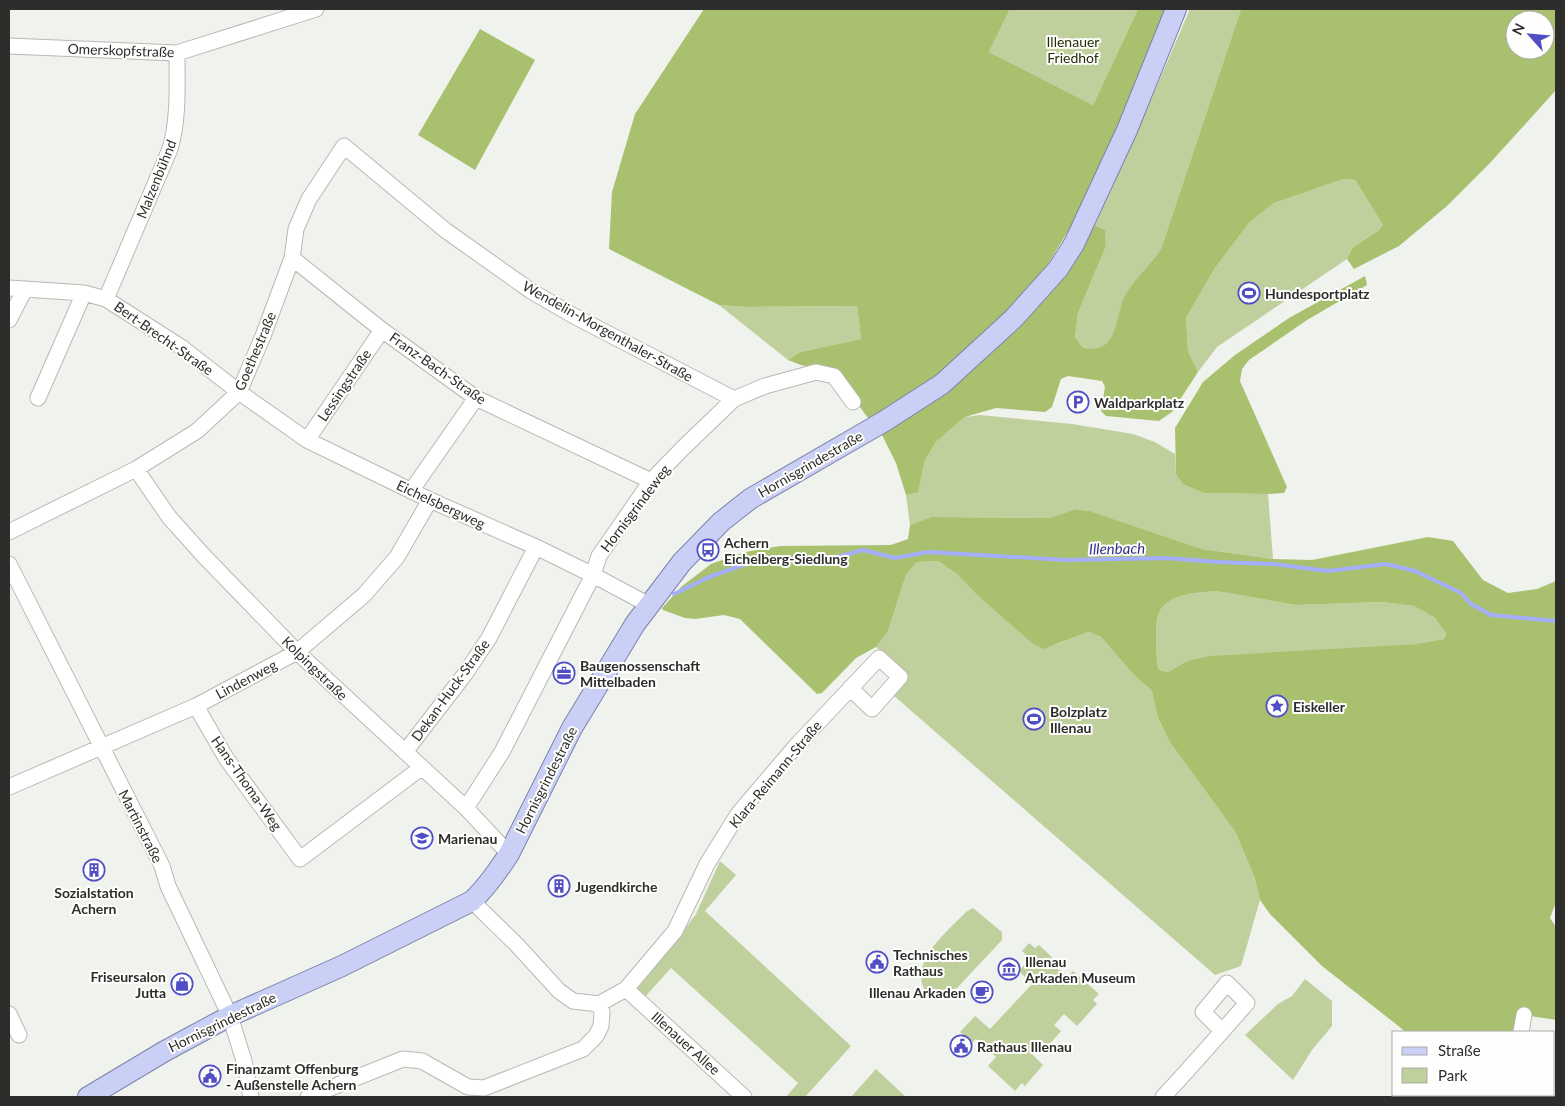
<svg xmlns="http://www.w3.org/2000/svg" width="1565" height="1106" font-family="Lato,sans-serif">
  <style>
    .green { fill: #bfd09c }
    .forest { fill: #a9c16f; fill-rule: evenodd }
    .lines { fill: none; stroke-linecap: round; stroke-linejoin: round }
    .stream { stroke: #a5affc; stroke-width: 4 }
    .minor-casing { stroke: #b8b9b5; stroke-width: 17 }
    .major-casing { stroke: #7c82ab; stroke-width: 22 }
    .minor { stroke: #fff; stroke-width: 15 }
    .major { stroke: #cad0f5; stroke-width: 20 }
    .labels { text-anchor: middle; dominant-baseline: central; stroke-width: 4; stroke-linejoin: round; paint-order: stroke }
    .park-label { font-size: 14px; fill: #252e0b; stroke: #fefffc }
    .street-label { font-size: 14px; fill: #2d2d2c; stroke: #fefffc }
    .poi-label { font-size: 14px; font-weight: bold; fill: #2d2d2c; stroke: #fefffc; text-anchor: start }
    .water-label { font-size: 15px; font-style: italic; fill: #312f86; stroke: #fefffc }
  </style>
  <rect width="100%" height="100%" fill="#f0f2ee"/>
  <path class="green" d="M1010 9H1138L1093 105 989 52Z
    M1190 9H1241L1161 249C1151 264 1137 276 1127 292 1113 314 1122 356 1083 348L1075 337 1078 313 1106 246 1105 230 1095 225 1135 137Z
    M1344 179 1355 180 1383 225 1379 230 1352 248 1347 259 1217 347 1198 372 1188 351 1186 318 1215 268 1249 223 1274 203Z
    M719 305 747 307 857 306 861 339 800 352 788 360Z
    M980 415 1072 424 1133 434 1155 442 1175 454 1176 474 1204 493 1268 494 1273 559 1202 549 1090 511 1076 509 1049 518 931 517 910 525 906 495 918 491 925 460 936 442 965 417Z
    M938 561 957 574 974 592 1055 645 1089 632 1101 637 1134 675 1152 691 1157 715 1169 741 1236 833 1255 879 1260 900 1241 966 1215 975 893 695 909 676 876 647 888 631 906 575 917 562Z
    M1216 591 1296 605 1382 602 1414 606 1435 618 1446 632 1444 639 1416 644 1187 661 1168 672 1159 670 1157 664C1157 651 1154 625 1159 613 1168 593 1197 593 1216 591Z
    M720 861 736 875 705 911 851 1046 805 1097H786L798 1083 671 968 644 998 636 990 672 946 696 914Z
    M973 908 1002 932V940L957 988 935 995 925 991C909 961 947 932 966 912Z
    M1029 943 1035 948 1039 945 1052 957 1049 961 1067 977 1073 971 1099 994 1093 1000 1097 1004 1077 1026 1064 1014 1054 1025 1061 1031 1048 1046 1041 1040 1030 1052 1043 1065 1025 1086 1022 1083 1015 1091 988 1066 996 1057 976 1039 972 1043 960 1032 975 1016 990 1029 1032 984 1019 971 1030 959 1022 951Z
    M1305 979 1332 1001V1026L1312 1050 1293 1080 1245 1035 1278 1004 1292 996Z
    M876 1069 906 1097H851Z"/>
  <path class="forest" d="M704 9H1010L989 52 1093 105 1138 9H1167L1115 138 1078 215 1046 267 1021 303 946 371 907 398 868 418 834 372 801 365 788 360 800 352 861 339 857 306 747 307 719 305 609 249 612 192 635 114Z
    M1241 9H1556V90L1490 163 1447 206 1399 246 1354 269 1347 259 1352 248 1379 230 1383 225 1355 180 1344 179 1274 203 1249 223 1215 268 1186 318 1188 351 1198 372 1172 412 1159 421 1106 416 1101 411 1105 387 1102 381 1068 376 1061 379 1052 407 1045 412 996 408 965 417 936 442 925 460 918 492 906 495 896 463 880 431 963 377 1019 328 1044 300 1095 225 1105 230 1106 246 1078 313 1075 337 1083 348C1122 355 1113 313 1127 292 1137 276 1151 264 1161 249ZM1515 20H1545V50H1515Z
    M480 29 535 60 475 170 418 135Z
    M1365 276 1367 285 1307 320 1249 360 1242 369 1240 381 1287 487 1284 493 1268 494 1204 493 1183 484 1176 474 1175 428 1203 382 1235 355 1289 318Z
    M1076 509 1090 511 1202 549 1273 559 1312 560 1428 537 1453 541 1483 580 1508 593 1537 589 1556 581V902L1550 918 1556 927V1020L1524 1015 1521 1032H1406L1322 966 1270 914 1260 900 1255 879 1236 833 1169 741 1157 715 1152 691 1134 675 1101 637 1089 632 1043 649 1032 643 974 592 957 574 938 561 917 562 906 575 888 631 876 647 856 658 822 693 817 694 740 619 724 615 695 619 685 618 663 610 662 608 681 587 711 564 745 552 780 546 891 545 908 539 910 525 931 517 1049 518ZM1216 591 1296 605 1382 602 1414 606 1435 618 1446 633 1444 639 1416 644 1210 656 1187 661 1168 672 1159 670 1157 664C1157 651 1154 624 1159 613 1168 593 1197 593 1216 591Z"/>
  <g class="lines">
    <path class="stream" d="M674 594 709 577 766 557 826 560 863 550 895 558 928 552 1066 560 1166 558 1218 562 1273 564 1328 571 1386 564 1415 571 1461 593 1471 604 1491 615 1556 621"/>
    <g class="minor-casing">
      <path id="minor" d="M9 46 177 53 316 9
        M292 258 382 330 476 398 651 481
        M9 288 84 293 106 299 181 347 239 392 307 440 430 500 536 547 593 575 649 605
        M106 299 170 149C179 118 177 85 177 53
        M9 320 25 289
        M38 398 84 293
        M307 440 382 330
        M136 469 169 517 203 555 297 652 466 808 509 854
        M411 491 476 398
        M9 532 136 469 197 431 239 392 263 336 292 258 296 229 309 199 344 146 445 230 531 291 574 316 734 399
        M9 564 162 866 168 886 230 1016 244 1061 251 1097
        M196 706 226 758 300 859 421 768
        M405 752 465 674 489 638 536 547
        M9 787 196 706 297 652 364 595 397 557 430 500
        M466 808 502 752 593 575 599 556 651 481 683 448 734 399 765 386 816 372 834 376 853 402
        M472 901 517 945 559 991 573 1001 599 1004 626 989 675 931 707 864 738 814 795 747 879 658 900 677 872 709 850 688
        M626 989 744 1097
        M9 1014 19 1035
        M1521 1032 1524 1015
        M308 1097 403 1059 422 1061 468 1087 484 1088 583 1049 596 1036 601 1026 602 1012 599 1004
        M1163 1097C1192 1066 1219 1035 1247 1003L1227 983 1203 1012 1222 1031
        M1510 1097V1095"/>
    </g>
    <g class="major-casing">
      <path id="major" d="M88 1097 165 1051 230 1016 342 966 472 901C487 887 498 871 509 854L572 728 635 624 682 562 721 522 750 499 883 422 942 384 1014 318 1058 269 1074 244 1127 130 1176 9"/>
    </g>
    <use href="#minor" class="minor"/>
    <use href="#major" class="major"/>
  </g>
  <defs>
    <g id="stadium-ring" transform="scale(1.125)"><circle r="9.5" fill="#fefffc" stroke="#504ec5" stroke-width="1.5"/><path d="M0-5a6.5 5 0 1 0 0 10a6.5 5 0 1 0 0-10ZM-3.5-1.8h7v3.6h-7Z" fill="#504ec5"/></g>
    <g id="parking-ring" transform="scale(1.125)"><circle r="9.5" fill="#fefffc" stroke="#504ec5" stroke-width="1.5"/><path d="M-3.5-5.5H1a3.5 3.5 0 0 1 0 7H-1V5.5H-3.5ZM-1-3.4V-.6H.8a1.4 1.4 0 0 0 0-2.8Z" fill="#504ec5"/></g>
    <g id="bus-ring" transform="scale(1.125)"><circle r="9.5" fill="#fefffc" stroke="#504ec5" stroke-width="1.5"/><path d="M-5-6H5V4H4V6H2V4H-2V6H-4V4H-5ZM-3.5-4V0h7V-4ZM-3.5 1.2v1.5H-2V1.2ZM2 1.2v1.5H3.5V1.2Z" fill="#504ec5"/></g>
    <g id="office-ring" transform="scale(1.125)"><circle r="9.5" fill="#fefffc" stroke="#504ec5" stroke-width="1.5"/><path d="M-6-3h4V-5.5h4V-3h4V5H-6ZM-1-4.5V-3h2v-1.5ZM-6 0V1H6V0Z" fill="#504ec5"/></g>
    <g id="sight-ring" transform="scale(1.125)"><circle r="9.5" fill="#fefffc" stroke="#504ec5" stroke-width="1.5"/><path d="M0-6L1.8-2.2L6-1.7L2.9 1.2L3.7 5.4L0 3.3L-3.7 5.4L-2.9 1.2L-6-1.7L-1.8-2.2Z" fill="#504ec5"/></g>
    <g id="school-ring" transform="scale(1.125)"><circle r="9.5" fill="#fefffc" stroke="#504ec5" stroke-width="1.5"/><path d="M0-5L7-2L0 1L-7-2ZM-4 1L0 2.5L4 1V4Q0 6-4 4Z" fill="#504ec5"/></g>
    <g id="building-ring" transform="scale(1.125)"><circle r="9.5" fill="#fefffc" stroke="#504ec5" stroke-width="1.5"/><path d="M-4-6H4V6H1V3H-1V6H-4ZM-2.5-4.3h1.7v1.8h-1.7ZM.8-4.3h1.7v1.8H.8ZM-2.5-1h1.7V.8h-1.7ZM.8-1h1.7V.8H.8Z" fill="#504ec5"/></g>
    <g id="civic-ring" transform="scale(1.125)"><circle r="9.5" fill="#fefffc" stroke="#504ec5" stroke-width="1.5"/><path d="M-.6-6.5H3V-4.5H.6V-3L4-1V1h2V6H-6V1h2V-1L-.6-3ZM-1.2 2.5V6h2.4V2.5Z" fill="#504ec5"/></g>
    <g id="museum-ring" transform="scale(1.125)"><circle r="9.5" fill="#fefffc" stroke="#504ec5" stroke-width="1.5"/><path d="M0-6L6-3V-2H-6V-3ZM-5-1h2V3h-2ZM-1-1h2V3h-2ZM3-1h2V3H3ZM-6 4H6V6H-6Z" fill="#504ec5"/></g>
    <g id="shop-ring" transform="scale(1.125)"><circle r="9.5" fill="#fefffc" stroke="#504ec5" stroke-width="1.5"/><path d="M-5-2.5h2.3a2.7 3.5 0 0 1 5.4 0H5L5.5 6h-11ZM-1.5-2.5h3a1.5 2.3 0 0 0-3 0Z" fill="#504ec5"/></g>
    <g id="cafe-ring" transform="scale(1.125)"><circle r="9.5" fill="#fefffc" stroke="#504ec5" stroke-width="1.5"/><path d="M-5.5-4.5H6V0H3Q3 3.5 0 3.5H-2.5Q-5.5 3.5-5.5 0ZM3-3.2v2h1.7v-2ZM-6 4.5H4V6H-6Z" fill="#504ec5"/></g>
  </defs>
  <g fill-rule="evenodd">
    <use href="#stadium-ring" x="1249" y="293"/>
    <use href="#parking-ring" x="1078" y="402"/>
    <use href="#bus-ring" x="708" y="550"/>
    <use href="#office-ring" x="564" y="673"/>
    <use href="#sight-ring" x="1277" y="706"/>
    <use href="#stadium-ring" x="1034" y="719"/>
    <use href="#school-ring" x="422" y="838"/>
    <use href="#building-ring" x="94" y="870"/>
    <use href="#building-ring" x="559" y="886"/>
    <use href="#civic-ring" x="877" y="962"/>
    <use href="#museum-ring" x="1009" y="969"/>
    <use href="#shop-ring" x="182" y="984"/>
    <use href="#cafe-ring" x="982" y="992"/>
    <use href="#civic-ring" x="961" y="1046"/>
    <use href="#civic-ring" x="210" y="1076"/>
  </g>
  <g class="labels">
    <g class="park-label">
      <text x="1073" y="41">Illenauer<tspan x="1073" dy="16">Friedhof</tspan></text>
    </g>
    <g class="street-label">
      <text transform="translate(121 50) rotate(2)">Omerskopfstraße</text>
      <text transform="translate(156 179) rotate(-68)">Malzenbühnd</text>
      <text transform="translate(608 331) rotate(29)">Wendelin-Morgenthaler-Straße</text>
      <text transform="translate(164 338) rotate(35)">Bert-Brecht-Straße</text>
      <text transform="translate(255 351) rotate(-67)">Goethestraße</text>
      <text transform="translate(438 368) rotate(35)">Franz-Bach-Straße</text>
      <text transform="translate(344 385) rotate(-56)">Lessingstraße</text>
      <text transform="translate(810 464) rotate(-30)">Hornisgrindestraße</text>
      <text transform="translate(441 504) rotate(25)">Eichelsbergweg</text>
      <text transform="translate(635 508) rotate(-53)">Hornisgrindeweg</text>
      <text transform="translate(315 668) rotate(44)">Kolpingstraße</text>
      <text transform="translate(246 679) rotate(-28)">Lindenweg</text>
      <text transform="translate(450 690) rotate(-54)">Dekan-Huck-Straße</text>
      <text transform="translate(775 774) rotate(-50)">Klara-Reimann-Straße</text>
      <text transform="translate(546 780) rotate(-63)">Hornisgrindestraße</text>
      <text transform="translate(247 783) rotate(55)">Hans-Thoma-Weg</text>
      <text transform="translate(141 826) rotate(63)">Martinstraße</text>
      <text transform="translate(222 1022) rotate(-26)">Hornisgrindestraße</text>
      <text transform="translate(686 1043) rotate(42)">Illenauer Allee</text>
    </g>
    <g class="poi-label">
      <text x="1265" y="293">Hundesportplatz</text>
      <text x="1094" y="402">Waldparkplatz</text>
      <text x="724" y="542">Achern<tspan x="724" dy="16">Eichelberg-Siedlung</tspan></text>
      <text x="580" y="665">Baugenossenschaft<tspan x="580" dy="16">Mittelbaden</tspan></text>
      <text x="1293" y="706">Eiskeller</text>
      <text x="1050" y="711">Bolzplatz<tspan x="1050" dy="16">Illenau</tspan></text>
      <text x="438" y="838">Marienau</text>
      <text x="575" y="886">Jugendkirche</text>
      <text x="94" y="892" text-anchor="middle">Sozialstation<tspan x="94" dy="16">Achern</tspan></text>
      <text x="893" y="954">Technisches<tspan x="893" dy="16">Rathaus</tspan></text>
      <text x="1025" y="961">Illenau<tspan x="1025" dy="16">Arkaden Museum</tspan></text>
      <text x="166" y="976" text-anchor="end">Friseursalon<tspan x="166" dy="16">Jutta</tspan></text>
      <text x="966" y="992" text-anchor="end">Illenau Arkaden</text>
      <text x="977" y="1046">Rathaus Illenau</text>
      <text x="226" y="1068">Finanzamt Offenburg<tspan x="226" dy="16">- Außenstelle Achern</tspan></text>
    </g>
    <g class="water-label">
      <text transform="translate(1117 548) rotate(-1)">Illenbach</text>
    </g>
  </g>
  <rect width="1565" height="1106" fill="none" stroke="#2d2d2c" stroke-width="20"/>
  <rect x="1392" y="1031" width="162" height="65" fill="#fefffc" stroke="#aaaba9"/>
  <rect x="1402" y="1047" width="25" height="8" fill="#cad0f5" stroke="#aaaba9"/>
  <text x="1438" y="1056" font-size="15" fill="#2d2d2c">Straße</text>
  <rect x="1402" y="1068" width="25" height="15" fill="#bfd09c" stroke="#aaaba9"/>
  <text x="1438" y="1081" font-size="15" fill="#2d2d2c">Park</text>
  <g transform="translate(1530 35) rotate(297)"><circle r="24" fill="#fefffc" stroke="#aaaba9"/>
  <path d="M0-4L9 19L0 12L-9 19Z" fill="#504ec5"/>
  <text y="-8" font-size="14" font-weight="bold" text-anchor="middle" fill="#2d2d2c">N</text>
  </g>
</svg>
